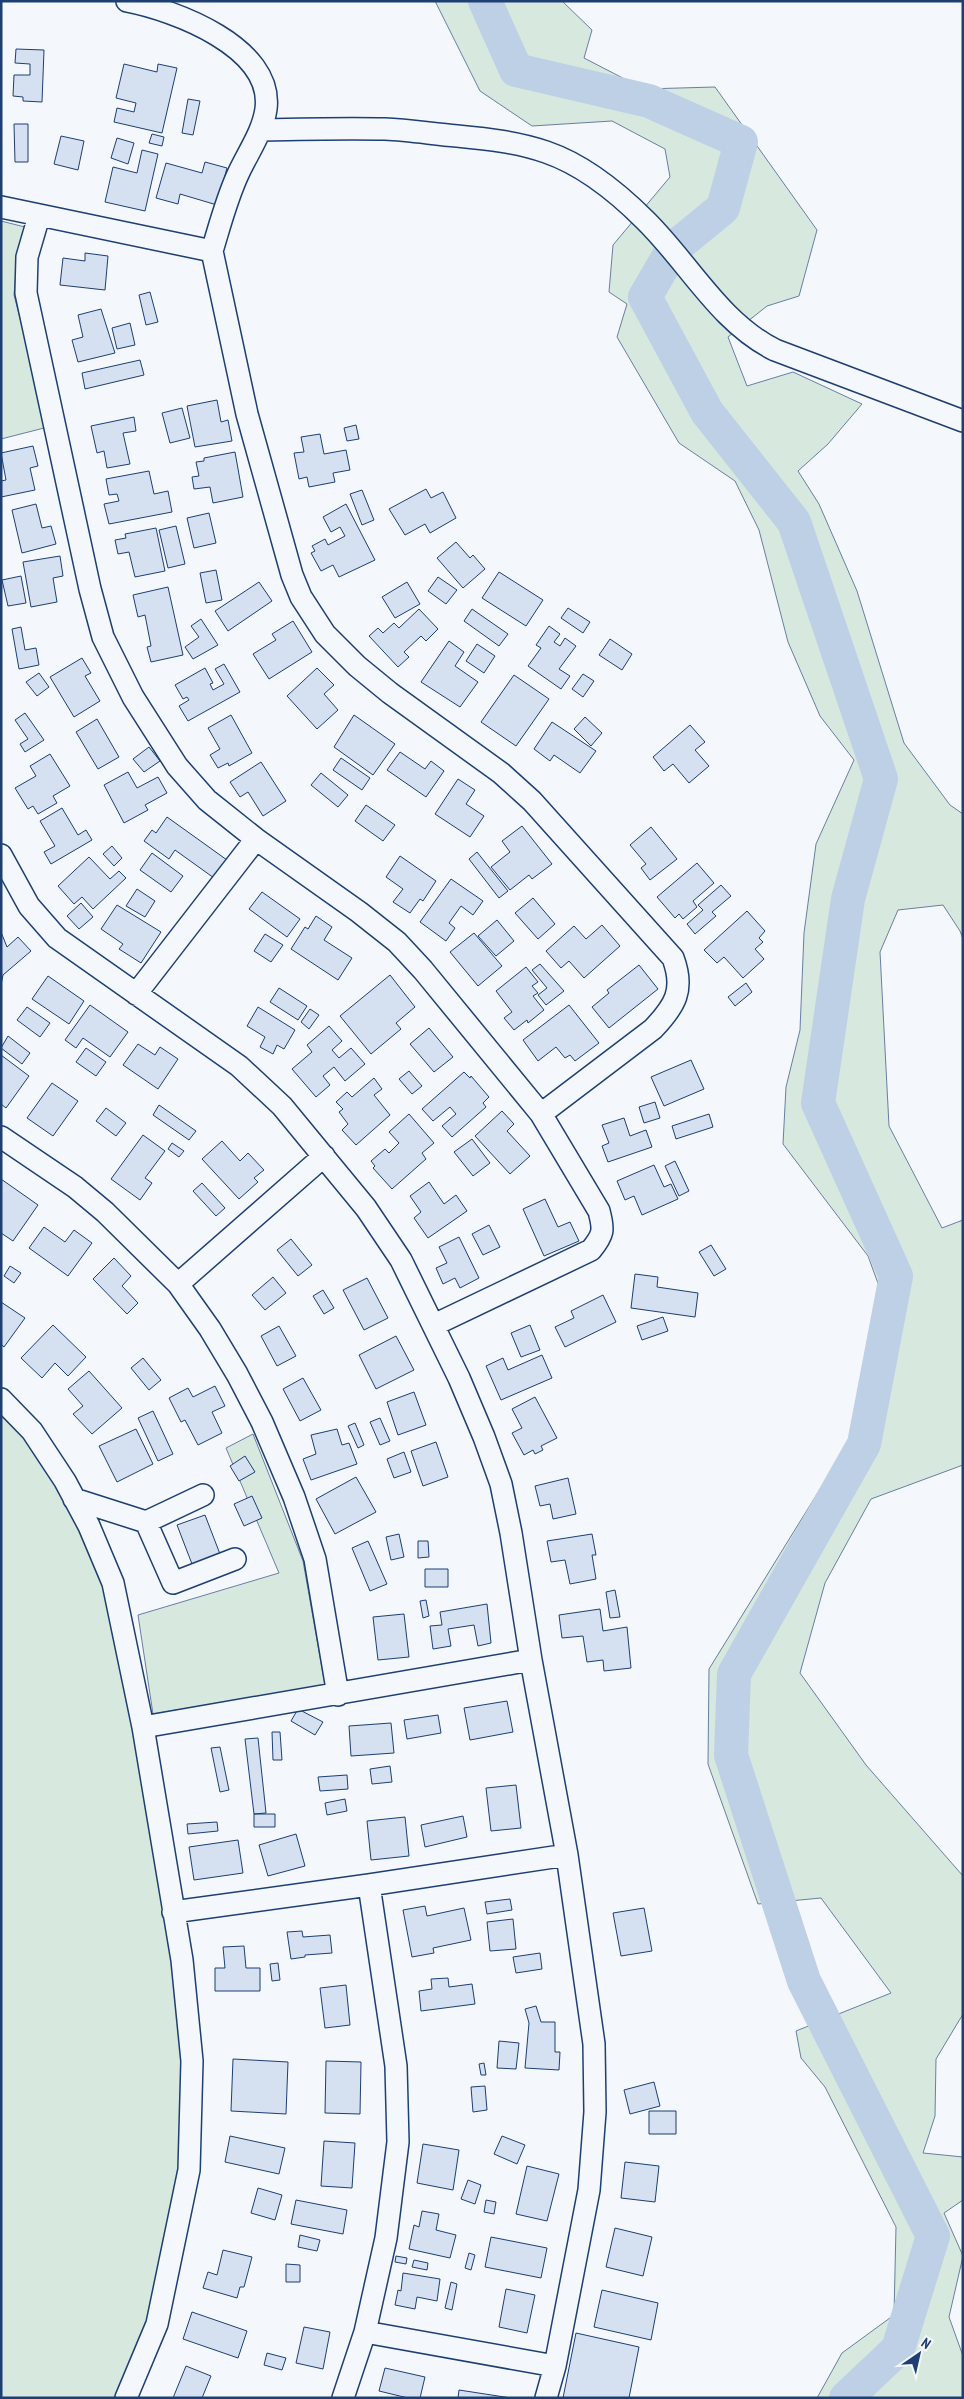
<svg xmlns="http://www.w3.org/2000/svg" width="964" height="2399" font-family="'PT Sans Narrow',sans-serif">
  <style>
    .green { fill: #d7e8df; stroke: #687fa3 }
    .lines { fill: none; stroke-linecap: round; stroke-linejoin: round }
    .river { stroke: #bed0e5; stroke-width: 34 }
    .building { fill: #d5e0f0; stroke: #1d3f73 }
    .minor-casing { stroke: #1d3f73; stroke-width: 24 }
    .minor { stroke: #f4f7fb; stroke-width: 21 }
  </style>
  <rect width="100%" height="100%" fill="#f4f7fb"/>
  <path class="green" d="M435 1H562L592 30 584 58 644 89 715 87 817 230 799 296 767 306 728 337 747 386 793 372 862 404 828 444 798 471 819 504 857 591 904 743 950 805 963 814V939L960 931 943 905 898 910 880 952 889 1126 942 1228 963 1220V1465L871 1499 825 1583 800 1673 866 1765 963 1876V2014L936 2059 935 2116 923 2153 963 2157V2200L944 2213 963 2256 949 2317 963 2356V2398H817L842 2353 894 2315 896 2227 825 2087 801 2058 796 2031 891 1993 821 1898 758 1904 708 1764 709 1669 851 1439 879 1286 868 1256 783 1144 786 1087 800 1030 804 933 816 844 854 760 820 716 788 642 759 530 735 481 679 443 617 337 627 304 609 292 613 245 670 177 665 149 612 121 532 126 480 91Z
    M1 221 29 228 17 258 14 295 48 427 1 439Z
    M1 1408 58 1483 107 1587 136 1727 187 2064 183 2170 152 2322 119 2398H1Z
    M253 1434 303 1561 325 1685 153 1714 138 1615 279 1573 226 1448Z"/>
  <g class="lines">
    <path class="river" d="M485 1 516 70 649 101 741 142 723 208 673 249 645 297 707 412 794 522 881 779 848 899 818 1103 896 1276 864 1444 734 1674 731 1755 804 1981 933 2236 898 2349 846 2398"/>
  </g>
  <path class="building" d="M16 49 44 50 42 102 23 101V97L13 96 14 75H30V64L15 63Z
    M124 64 157 72 158 64 177 68 162 133 114 122 117 108 134 112 136 103 116 98Z
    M188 99 200 101 193 135 182 133Z
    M14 124H28V162H15Z
    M152 134 164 137 162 146 149 143Z
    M61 136 84 141 78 170 54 164Z
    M117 138 134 143 128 164 111 158Z
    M142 150 158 154 145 211 105 202 113 167 137 173Z
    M205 162 227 168 217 205 180 194 178 204 156 198 166 163 202 173Z
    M85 253 108 256 105 290 60 285 63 258 85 261Z
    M150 292 158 322 146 325 139 295Z
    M101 309 115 353 78 362 72 340 83 337 78 315Z
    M130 323 135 345 117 349 112 328Z
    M140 360 144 375 85 389 82 373Z
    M217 400 221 422 228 420 232 441 195 447 187 406Z
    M182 408 190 438 170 443 162 413Z
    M134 417 136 431 123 433 130 464 107 468 104 451 97 453 91 426Z
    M356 425 359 439 347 441 344 428Z
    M320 434 324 454 346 450 350 470 333 473 335 482 309 487 307 477 299 479 294 453 304 452 301 437Z
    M33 446 38 466 30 468 35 490 1 497V481L6 480 1 453Z
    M235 452 243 497 213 503 210 487 194 489 192 477 199 476 196 462 204 461V458Z
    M149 471 154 494 168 491 172 512 109 524 104 504 119 501 117 494 109 495 106 479Z
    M426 489 431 498 443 492 456 518 430 533 425 524 405 535 389 509Z
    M362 490 374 520 362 525 350 494Z
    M36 504 42 528 51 526 56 544 22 553 12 510Z
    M346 504 375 560 339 577 333 565 321 571 311 553 315 551 312 546 325 539 328 545 345 536 340 527 331 532 323 517Z
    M209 513 216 543 194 548 187 518Z
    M176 526 185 564 168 568 159 530Z
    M156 528 165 571 135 577 129 552 118 554 115 540 126 538 125 534Z
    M456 542 470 558 473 555 485 569 463 588 437 558Z
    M60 556 63 576 53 578 57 602 31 607 23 562Z
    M216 570 222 600 206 603 200 573Z
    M499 572 543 600 526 626 482 598Z
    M21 576 26 603 8 606 2 580Z
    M438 577 457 590 446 604 428 591Z
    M259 582 272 601 228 631 215 611Z
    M407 582 420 604 395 618 382 597Z
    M168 587 183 655 151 662 147 647 151 646 145 615 138 617 133 595Z
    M568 608 590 622 583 633 561 618Z
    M419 609 438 629 426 641 421 636 404 652 409 657 398 667 369 636 378 628 383 633 394 623 399 628Z
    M472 609 508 634 499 646 464 621Z
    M201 619 218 645 193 659 185 647 199 637 191 626Z
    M293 621 312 652 269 679 253 654 276 640 272 634Z
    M549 626 560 634 554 642 560 646 565 638 576 646 559 669 570 676 561 689 528 666 541 648 536 645Z
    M21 627 25 650 36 648 39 665 19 669 12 629Z
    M610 639 632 654 622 670 599 655Z
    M449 641 464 652 455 666 478 682 460 707 421 682Z
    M477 644 495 656 484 673 466 661Z
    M82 658 91 673 85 676 100 701 74 717 50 677Z
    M224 664 240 692 188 721 179 706 189 700 187 697 183 699 175 685 205 668 213 683 210 684 213 690 224 684 215 669Z
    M317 668 334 685 324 694 338 710 317 729 287 696Z
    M39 673 49 687 37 696 26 682Z
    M583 674 594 681 583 697 572 689Z
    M514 675 549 699 516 746 481 722Z
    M25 713 44 740 25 752 20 744 28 739 15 720Z
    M231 715 252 753 229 766 228 763 218 768 210 755 220 749 208 728Z
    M354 715 395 744 373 775 334 747Z
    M585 717 602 733 591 746 574 729Z
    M97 719 119 757 98 769 76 732Z
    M552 722 596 751 580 773 554 755 550 761 534 749Z
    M690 725 705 742 695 750 709 766 689 783 673 764 664 771 653 757Z
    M149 747 160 761 144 772 133 759Z
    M400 752 425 769 431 761 444 771 426 797 387 770Z
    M50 754 70 786 53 796 57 803 38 814 33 806 28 809 15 788 36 776 30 766Z
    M341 758 370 778 362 790 333 770Z
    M261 762 286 801 263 816 248 792 240 797 230 782Z
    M128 772 137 788 158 777 167 793 145 805 148 810 124 823 104 785Z
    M321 773 348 795 338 807 311 785Z
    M458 779 475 790 466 804 484 816 470 837 435 814Z
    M366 805 395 825 383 841 355 821Z
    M62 808 78 835 86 830 92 840 51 864 44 852 55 846 40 821Z
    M167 817 227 860 214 878 175 850 169 859 144 841 152 830 156 833Z
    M522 826 552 864 532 879 529 875 510 890 491 867 510 852 502 841Z
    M651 827 677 859 650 880 641 868 646 864 630 845Z
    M112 846 122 858 114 866 103 854Z
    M477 852 508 891 499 898 469 859Z
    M152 853 183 876 171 892 140 870Z
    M400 856 436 881 423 901 420 899 410 913 393 902 403 889 386 877Z
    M89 857 110 879 119 871 126 878 93 909 82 897 74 904 58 886Z
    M697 863 714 883 693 901 697 907 683 919 679 914 675 918 657 897Z
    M451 879 483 901 473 915 461 906 449 923 455 928 446 941 420 922Z
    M721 885 731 896 712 912 716 916 695 934 687 924 703 910 698 905Z
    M137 889 155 901 145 917 126 906Z
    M262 892 300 919 287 937 249 909Z
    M533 898 555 924 538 939 515 913Z
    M81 903 93 917 79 929 67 916Z
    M117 905 161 932 141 963 119 949 123 944 101 929Z
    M747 911 765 931 759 938 763 942 755 949 764 959 743 978 724 957 717 963 704 950Z
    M316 916 332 927 324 940 352 958 338 980 291 949 305 927 308 929Z
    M497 920 514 941 496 956 478 936Z
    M602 925 620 946 584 978 569 961 561 968 546 951 574 926 586 939Z
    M1 932 7 947 18 937 31 951 3 975 1 985Z
    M474 933 502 966 478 986 450 952Z
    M265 934 283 945 271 962 254 951Z
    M540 964 564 991 546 1005 538 995 547 988 532 970Z
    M639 965 658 989 609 1028 592 1007 609 993 607 990Z
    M526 967 538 982 532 986 538 993 533 996 544 1010 528 1023 527 1020 514 1030 504 1018 512 1012 496 991Z
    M390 975 415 1007 396 1023 401 1029 371 1054 340 1016Z
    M48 976 84 1001 69 1024 32 999Z
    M746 983 752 992 735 1006 728 997Z
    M279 988 307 1006 298 1020 270 1002Z
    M90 1005 128 1032 110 1057 83 1038 76 1048 65 1040Z
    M569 1005 599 1043 575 1061 570 1055 565 1058 556 1047 538 1061 523 1040Z
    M27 1007 50 1023 40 1037 17 1020Z
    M258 1007 295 1030 284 1049 277 1045 273 1054 260 1047 265 1037 247 1026Z
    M310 1009 319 1015 309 1029 301 1022Z
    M329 1026 342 1041 332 1050 339 1058 351 1048 365 1064 345 1081 334 1067 323 1076 330 1085 316 1097 292 1069 312 1052 307 1045Z
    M429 1028 453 1057 434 1072 410 1044Z
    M8 1036 30 1053 22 1064 1 1048Z
    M138 1044 155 1055 160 1047 178 1059 158 1089 123 1065Z
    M86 1048 106 1062 96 1076 76 1062Z
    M1 1055 29 1076 6 1108 1 1104Z
    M691 1060 704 1089 664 1106 651 1077Z
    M409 1071 422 1086 412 1094 399 1079Z
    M464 1072 470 1078 471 1076 489 1097 483 1103 486 1107 452 1137 442 1126 456 1114 450 1107 433 1121 422 1109Z
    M374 1078 382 1089 374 1095 390 1115 356 1145 342 1130 348 1124 339 1112 343 1109 336 1102 347 1092 352 1097Z
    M52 1083 78 1101 53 1136 27 1118Z
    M655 1102 660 1118 644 1123 639 1107Z
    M159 1105 196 1131 189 1140 153 1115Z
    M106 1108 126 1123 116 1136 96 1121Z
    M502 1111 514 1124 507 1131 530 1156 510 1174 475 1136Z
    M409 1114 434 1143 422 1153 426 1159 392 1189 373 1168 375 1166 371 1161 385 1149 389 1153 399 1143 389 1132Z
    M709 1114 713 1127 676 1139 672 1126Z
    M624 1118 630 1136 646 1130 652 1147 608 1162 602 1146 609 1143 602 1125Z
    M143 1135 165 1151 145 1178 152 1183 140 1200 111 1179Z
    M472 1139 490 1163 473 1176 454 1152Z
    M222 1141 240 1161 248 1153 264 1170 254 1178 258 1182 239 1199 202 1159Z
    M172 1143 184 1151 179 1157 168 1149Z
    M675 1161 689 1191 679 1196 665 1166Z
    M654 1165 664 1187 671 1184 678 1199 642 1215 634 1196 625 1200 617 1181Z
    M1 1179 38 1205 13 1241 1 1233Z
    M429 1182 444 1204 456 1195 467 1211 428 1238 414 1218 421 1212 410 1196Z
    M202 1183 225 1208 216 1216 193 1191Z
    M545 1199 558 1227 570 1222 579 1241 544 1256 523 1209Z
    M489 1225 500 1247 483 1255 472 1234Z
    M44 1227 65 1242 74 1230 92 1243 68 1276 29 1248Z
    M459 1237 479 1278 460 1288 455 1278 443 1284 436 1268 447 1263 439 1247Z
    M291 1239 312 1265 298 1276 277 1250Z
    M711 1245 726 1269 714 1276 699 1252Z
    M114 1258 131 1276 122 1286 138 1303 127 1314 93 1279Z
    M10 1266 21 1273 14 1283 4 1276Z
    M635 1274 658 1277 657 1287 698 1293 695 1317 631 1308Z
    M273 1277 286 1293 265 1310 252 1295Z
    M367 1278 388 1318 364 1330 343 1290Z
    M323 1290 334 1308 324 1314 313 1296Z
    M603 1295 616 1322 565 1347 555 1327 574 1318 571 1311Z
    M1 1302 25 1318 4 1347 1 1344Z
    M663 1317 668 1331 642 1340 637 1326Z
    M53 1325 86 1357 68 1376 55 1363 42 1378 21 1358Z
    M530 1325 540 1350 521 1357 511 1333Z
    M279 1326 296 1356 277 1366 261 1336Z
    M396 1336 414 1370 376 1389 359 1355Z
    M542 1355 552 1378 501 1400 486 1366 503 1358 508 1370Z
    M143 1358 161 1380 149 1390 131 1368Z
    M89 1371 122 1408 92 1434 73 1414 83 1406 68 1389Z
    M303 1378 321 1410 300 1421 283 1389Z
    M215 1386 225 1406 212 1412 222 1433 198 1445 185 1420 181 1422 169 1398 188 1388 193 1397Z
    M414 1392 426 1425 398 1435 387 1402Z
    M535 1397 557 1438 541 1446 543 1450 535 1454 533 1450 524 1455 512 1433 522 1428 512 1409Z
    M153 1411 173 1454 158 1461 138 1418Z
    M380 1418 390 1441 380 1445 370 1422Z
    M355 1423 364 1445 358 1448 348 1426Z
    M136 1429 153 1464 117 1482 99 1446Z
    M337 1429 342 1445 349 1443 357 1464 311 1480 303 1459 316 1454 311 1435Z
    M436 1442 448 1477 423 1486 411 1451Z
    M404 1452 411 1472 394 1478 387 1459Z
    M245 1456 255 1472 239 1481 230 1466Z
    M356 1477 376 1512 335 1534 316 1499Z
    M568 1478 576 1514 553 1519 550 1504 540 1506 535 1486Z
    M252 1496 262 1518 244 1526 234 1504Z
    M205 1515 220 1554 192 1564 177 1525Z
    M399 1534 404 1557 391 1560 386 1537Z
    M592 1534 596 1555H592L596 1579 570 1584 565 1560 551 1562 547 1541Z
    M368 1541 387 1584 370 1591 352 1548Z
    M418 1541H428L429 1557 418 1558Z
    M425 1569H448V1587H425Z
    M615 1590 620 1617 610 1618 606 1592Z
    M426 1600 429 1616 423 1618 420 1601Z
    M487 1604 491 1643 478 1646 474 1625 448 1629 451 1646 433 1649 430 1626 442 1625 440 1612Z
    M600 1609 603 1631 627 1627 631 1668 604 1671 603 1660 587 1662 583 1636 562 1638 559 1615Z
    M404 1614 409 1657 378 1660 373 1617Z
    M507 1701 513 1732 470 1740 464 1708Z
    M298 1709 323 1722 315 1735 291 1721Z
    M438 1715 441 1733 407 1739 404 1720Z
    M391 1723 394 1753 351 1756 349 1726Z
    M272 1732H280L282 1760H273Z
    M258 1738 266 1813 254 1814 245 1739Z
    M220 1747 229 1790 220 1792 211 1748Z
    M390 1766 392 1782 372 1784 370 1769Z
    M347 1775 348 1789 320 1791 318 1777Z
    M516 1785 521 1828 491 1831 486 1788Z
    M345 1799 347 1811 327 1815 325 1803Z
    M254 1814H275V1827H254Z
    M463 1816 467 1837 425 1847 421 1825Z
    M405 1817 409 1856 371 1860 367 1821Z
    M217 1822 218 1831 188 1834 187 1824Z
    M296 1834 305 1866 268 1876 259 1845Z
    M238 1840 243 1873 194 1880 189 1847Z
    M510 1899 512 1910 487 1914 485 1902Z
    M425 1906 427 1916 464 1908 471 1940 433 1948 434 1953 412 1957 403 1910Z
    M644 1908 652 1951 621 1956 613 1913Z
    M513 1919 516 1949 490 1951 487 1922Z
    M302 1931 303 1937 330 1935 332 1953 305 1955V1957L291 1959 287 1932Z
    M244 1946 246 1968H260V1991H215V1968H225L223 1947Z
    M540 1953 542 1969 516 1973 513 1957Z
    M278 1963 280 1980 272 1981 270 1964Z
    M448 1978 449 1987 472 1984 475 2004 421 2011 419 1991 432 1989 431 1979Z
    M346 1985 350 2025 325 2028 320 1988Z
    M536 2006 541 2022H555V2052H560L559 2070 525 2068 529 2023 525 2009Z
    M499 2041 519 2043 516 2069 497 2068Z
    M233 2059 288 2062 286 2114 231 2111Z
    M326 2061 361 2062 360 2114 325 2113Z
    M484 2063 486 2075H481L479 2064Z
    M654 2082 660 2106 630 2114 624 2090Z
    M485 2086 487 2110 473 2112 471 2087Z
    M649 2111H676V2134H649Z
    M230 2136 285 2148 279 2174 225 2162Z
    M502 2136 525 2145 517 2164 494 2154Z
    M324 2141 355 2143 352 2188 321 2186Z
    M423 2144 459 2150 453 2190 417 2183Z
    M625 2162 659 2166 655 2202 621 2198Z
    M527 2166 559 2174 547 2221 516 2214Z
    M468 2180 481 2185 475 2204 461 2199Z
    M258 2188 282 2195 275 2220 251 2213Z
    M296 2200 347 2210 343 2234 291 2224Z
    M486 2200 496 2202 494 2214 484 2212Z
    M422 2211 439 2214 436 2230 456 2235 450 2258 409 2249 414 2225 419 2227Z
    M615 2228 652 2237 643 2276 606 2267Z
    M300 2235 320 2240 317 2251 298 2247Z
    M491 2237 547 2248 541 2278 485 2267Z
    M223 2250 252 2257 244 2287H240L237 2298 203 2288 208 2272 217 2275Z
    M469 2253 475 2255 471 2270 465 2268Z
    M396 2256 407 2258 406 2264 395 2262Z
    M414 2260 428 2263 427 2270 412 2267Z
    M286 2264 300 2265V2282H286Z
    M403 2273 440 2279 437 2301 417 2297 415 2309 395 2305 398 2290 401 2291Z
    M451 2282 457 2284 452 2310 445 2308Z
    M506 2289 535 2295 527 2333 499 2327Z
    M602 2290 658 2303 651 2340 594 2327Z
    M192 2312 247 2331 238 2358 183 2339Z
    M304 2327 330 2332 323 2369 296 2363Z
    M576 2333 639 2347 629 2398H563Z
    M267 2353 286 2358 282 2370 264 2365Z
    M186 2366 211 2376 202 2398H173Z
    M385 2368 425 2377 420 2398H408L379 2391Z
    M459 2390 511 2398H458Z"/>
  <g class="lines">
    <g class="minor-casing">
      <path id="minor" d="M261 130C302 129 344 128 385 129 409 130 433 134 457 136 488 139 517 142 546 152 584 165 617 192 645 220 689 263 719 322 775 350L963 421
        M1 207 212 251C220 225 227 197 239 172 249 151 263 131 266 109 274 47 174 10 127 1
        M39 216 27 257 26 293 90 589 103 637 133 697 177 766 207 800 256 839 359 912 397 942 423 970 541 1114 599 1211C604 1230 604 1234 591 1250L434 1325
        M212 251 247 414 292 575 301 597 325 634 357 666 390 693 501 773 532 801 673 958C685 990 675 1006 653 1029L541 1114
        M1 855 29 906 57 938 239 1066 282 1106 366 1208 401 1260 459 1378 484 1437 501 1484 511 1533 531 1660
        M136 994 256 839
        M1 1137 75 1187 105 1212 178 1284 210 1329 237 1374 262 1422 294 1497 315 1559 338 1695
        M178 1284 324 1156
        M1 1399 32 1431 65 1481 89 1526 113 1583 143 1727 182 1960 192 2061 189 2170 157 2324 126 2398
        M74 1499 146 1522 203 1495
        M146 1522 173 1583 235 1559
        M143 1727 531 1660 567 1855 594 2044 595 2112 589 2190 555 2366 546 2398
        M173 1912 369 1885 567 1855
        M365 2332 555 2366
        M343 2398 365 2332 386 2238 398 2142 396 2066 369 1885"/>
    </g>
    <use href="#minor" class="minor"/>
  </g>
  <rect width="964" height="2399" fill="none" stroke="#1d3f73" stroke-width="5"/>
  <g transform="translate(919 2354) rotate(34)" stroke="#f4f7fb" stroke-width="4" paint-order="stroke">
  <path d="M0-4L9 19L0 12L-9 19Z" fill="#1d3f73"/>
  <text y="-8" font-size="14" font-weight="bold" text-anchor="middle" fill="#1d3f73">N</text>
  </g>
</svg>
